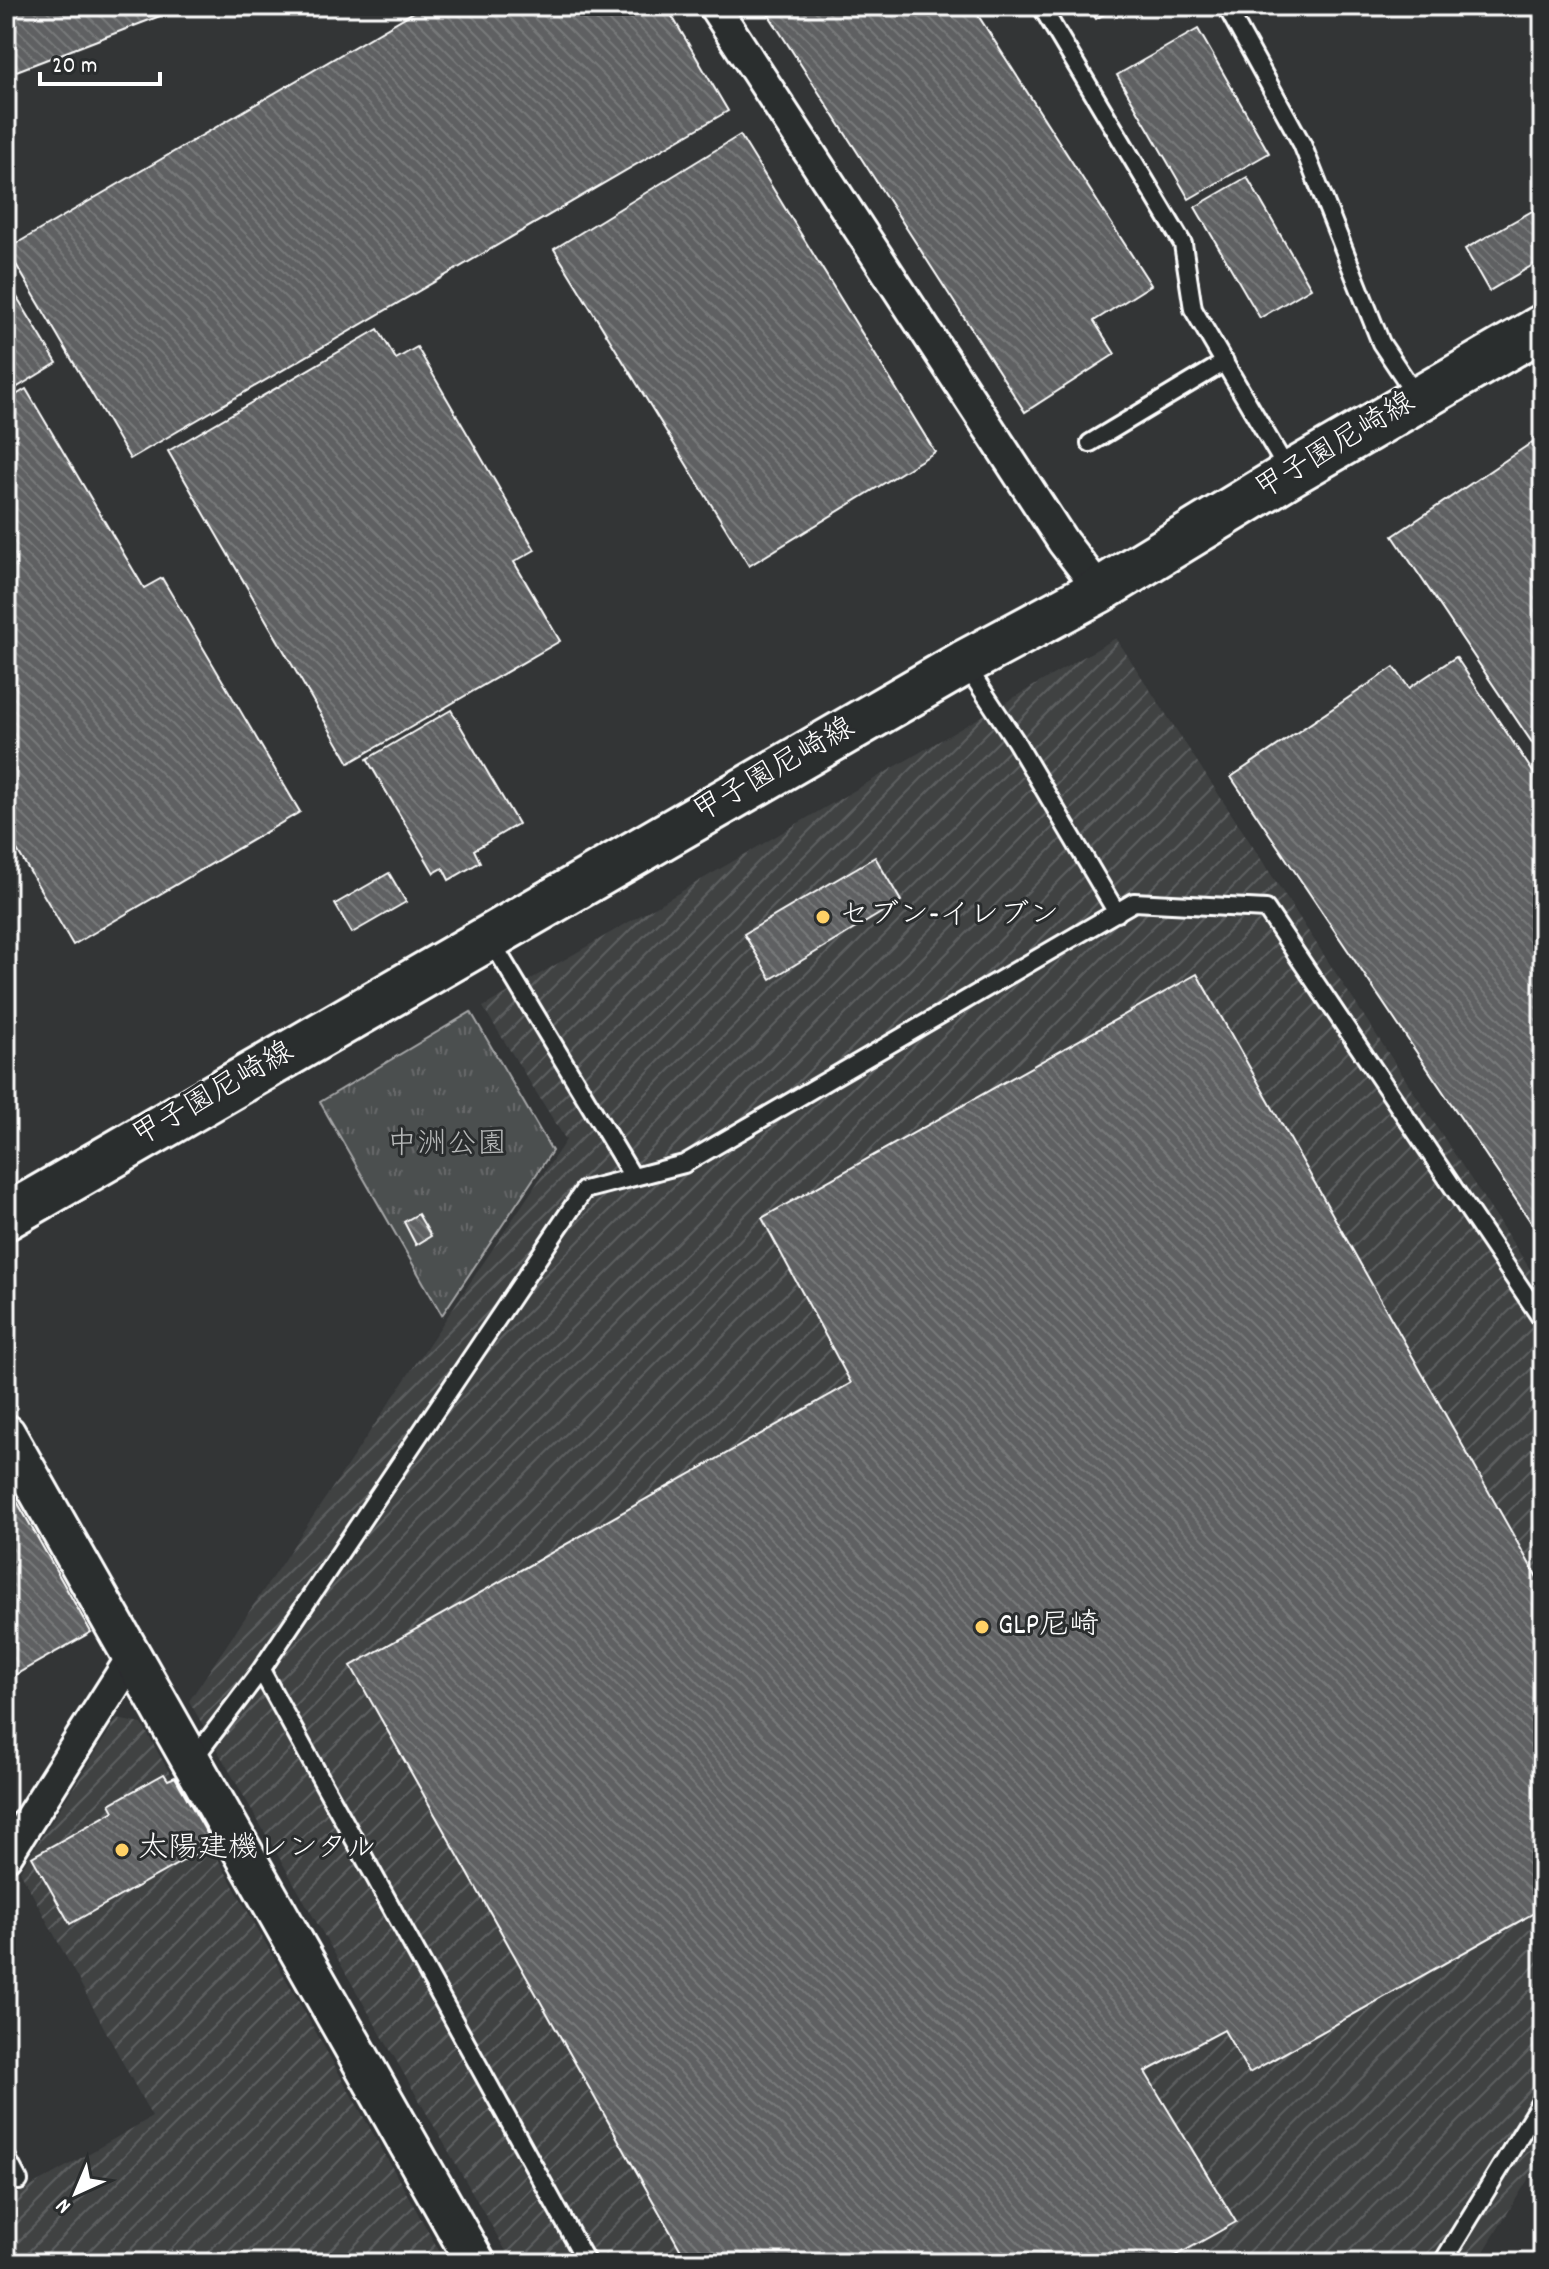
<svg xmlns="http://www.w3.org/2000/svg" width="1549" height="2269" font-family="Dekko,'Klee One',sans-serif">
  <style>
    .industrial { fill: url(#industrial-furrows) }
    .park { fill: url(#park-tufts); stroke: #a6a7a8; stroke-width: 2 }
    .building { fill: url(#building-back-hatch); stroke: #fff; stroke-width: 2 }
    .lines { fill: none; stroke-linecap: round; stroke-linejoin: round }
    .service-casing { stroke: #fff; stroke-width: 22 }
    .minor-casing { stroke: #fff; stroke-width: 36 }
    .tertiary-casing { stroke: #fff; stroke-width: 44 }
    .secondary-casing { stroke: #fff; stroke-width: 50 }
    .service { stroke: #2a2d2e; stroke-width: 16 }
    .minor { stroke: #2a2d2e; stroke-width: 30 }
    .tertiary { stroke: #2a2d2e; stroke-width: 38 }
    .secondary { stroke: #2a2d2e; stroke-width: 44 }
    .poi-dot { fill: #ffd166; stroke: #2a2d2e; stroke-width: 3 }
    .labels { text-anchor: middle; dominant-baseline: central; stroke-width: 6; stroke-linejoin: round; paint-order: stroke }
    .street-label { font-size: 30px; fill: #fff; stroke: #2a2d2e }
    .poi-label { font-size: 30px; fill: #fff; stroke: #2a2d2e; text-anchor: start }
    .park-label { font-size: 30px; fill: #b7b9b9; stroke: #2a2d2e }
  </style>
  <defs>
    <pattern id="industrial-furrows" width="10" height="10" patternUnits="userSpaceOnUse" patternTransform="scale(2)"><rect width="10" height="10" fill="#404243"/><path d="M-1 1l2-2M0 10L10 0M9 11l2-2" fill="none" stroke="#5d5e5f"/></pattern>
    <pattern id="park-tufts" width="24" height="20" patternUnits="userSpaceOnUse" patternTransform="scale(2)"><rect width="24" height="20" fill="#4c4f50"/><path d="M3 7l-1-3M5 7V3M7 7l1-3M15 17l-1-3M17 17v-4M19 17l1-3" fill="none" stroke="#67696a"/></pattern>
    <pattern id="building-back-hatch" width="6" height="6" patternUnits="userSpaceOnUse" patternTransform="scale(2)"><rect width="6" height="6" fill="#5f6162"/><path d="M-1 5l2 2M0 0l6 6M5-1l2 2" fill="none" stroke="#77797a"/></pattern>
  </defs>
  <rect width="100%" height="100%" fill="#333536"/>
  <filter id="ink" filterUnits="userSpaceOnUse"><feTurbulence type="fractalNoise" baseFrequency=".0125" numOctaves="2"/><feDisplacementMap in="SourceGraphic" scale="16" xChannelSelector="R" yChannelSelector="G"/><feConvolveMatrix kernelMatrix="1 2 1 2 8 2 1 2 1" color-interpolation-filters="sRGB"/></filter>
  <g filter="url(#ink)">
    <path class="industrial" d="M1116 638 1543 1289V2155L1477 2263H513L189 1701 566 1140 483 1007Z
      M117 1719 142 1724 446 2263H6V2201L152 2117 20 1871Z"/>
    <path class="park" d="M471 1012 552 1151 442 1315 320 1102Z"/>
    <path class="building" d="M6 6H186L6 75Z
      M424 6H666L728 111 130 459 7 249Z
      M763 6H972L1151 285 1094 321 1115 354 1025 412Z
      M1088 6H1118L1096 19Z
      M1198 29 1269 153 1189 199 1117 75Z
      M740 135 935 452 749 566 554 249Z
      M1247 177 1311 288 1260 318 1195 207Z
      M1534 210 1543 225V259L1489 291 1465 249Z
      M6 279 57 363 6 394Z
      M378 329 396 359 417 347 535 550 514 562 560 641 349 763 168 451Z
      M26 389 144 588 162 578 300 812 73 945 6 831V401Z
      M1543 435V759L1393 536Z
      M1456 657 1543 787V1240L1231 777 1394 667 1409 688Z
      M451 710 518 824 474 850 480 862 449 880 443 868 434 873 367 759Z
      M875 857 901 901 771 979 744 934Z
      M389 873 406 902 352 933 335 904Z
      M1197 974 1543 1588V1908L1249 2073 1224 2030 1145 2072 1236 2222 1163 2263H688L351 1666 851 1383 762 1218Z
      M418 1214 431 1236 416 1245 404 1222Z
      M6 1482 91 1632 6 1680Z
      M164 1774 168 1780 175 1777 213 1844 70 1924 32 1857 114 1811 110 1804Z"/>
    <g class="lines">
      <g class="service-casing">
        <path id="service" d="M1041 6 1183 244 1193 309 1289 473
          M1226 6 1302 144 1381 343 1417 397
          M1090 443 1225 362
          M965 664 1015 740 1117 913
          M490 939 633 1177
          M192 1761 261 1670
          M6 2156 19 2181
          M587 2263 261 1670 584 1190 684 1164 1134 902 1266 909 1543 1321
          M1442 2263 1543 2098"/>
      </g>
      <g class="minor-casing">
        <path id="minor" d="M714 6 1063 542 1100 590
          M6 1856 133 1656"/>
      </g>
      <g class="tertiary-casing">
        <path id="tertiary" d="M6 1434 476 2263"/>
      </g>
      <g class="secondary-casing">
        <path id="secondary" d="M6 1217 964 663 1100 590 1290 474 1543 327"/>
      </g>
      <use href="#service" class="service"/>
      <use href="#minor" class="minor"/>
      <use href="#tertiary" class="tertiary"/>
      <use href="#secondary" class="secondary"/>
    </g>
  </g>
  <g class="poi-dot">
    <circle cx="823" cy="917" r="8"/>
    <circle cx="982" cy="1627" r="8"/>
    <circle cx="122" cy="1850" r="8"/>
  </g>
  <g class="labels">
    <g class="street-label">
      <text transform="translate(1336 448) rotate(-31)">甲子園尼崎線</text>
      <text transform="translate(775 772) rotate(-30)">甲子園尼崎線</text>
      <text transform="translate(214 1096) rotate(-30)">甲子園尼崎線</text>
    </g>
    <g class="poi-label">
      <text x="839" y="917">セブン-イレブン</text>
      <text x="998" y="1627">GLP尼崎</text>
      <text x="138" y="1850">太陽建機レンタル</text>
    </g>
    <g class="park-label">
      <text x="447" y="1146">中洲公園</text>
    </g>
  </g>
  <rect width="1549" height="2269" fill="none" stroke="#2a2d2e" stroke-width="32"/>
  <rect x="16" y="16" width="1517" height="2237" fill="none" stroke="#fff" stroke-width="3" filter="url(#ink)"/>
  <g transform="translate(76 2193) rotate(224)" stroke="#2a2d2e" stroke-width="6" paint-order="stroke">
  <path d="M0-6L14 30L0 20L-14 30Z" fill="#ffffff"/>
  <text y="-12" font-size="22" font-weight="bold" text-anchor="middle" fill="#ffffff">N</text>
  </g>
  <path d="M40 72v12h120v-12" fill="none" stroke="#ffffff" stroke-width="4"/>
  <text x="52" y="72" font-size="24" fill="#ffffff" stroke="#2a2d2e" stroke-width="6" paint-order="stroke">20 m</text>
</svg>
